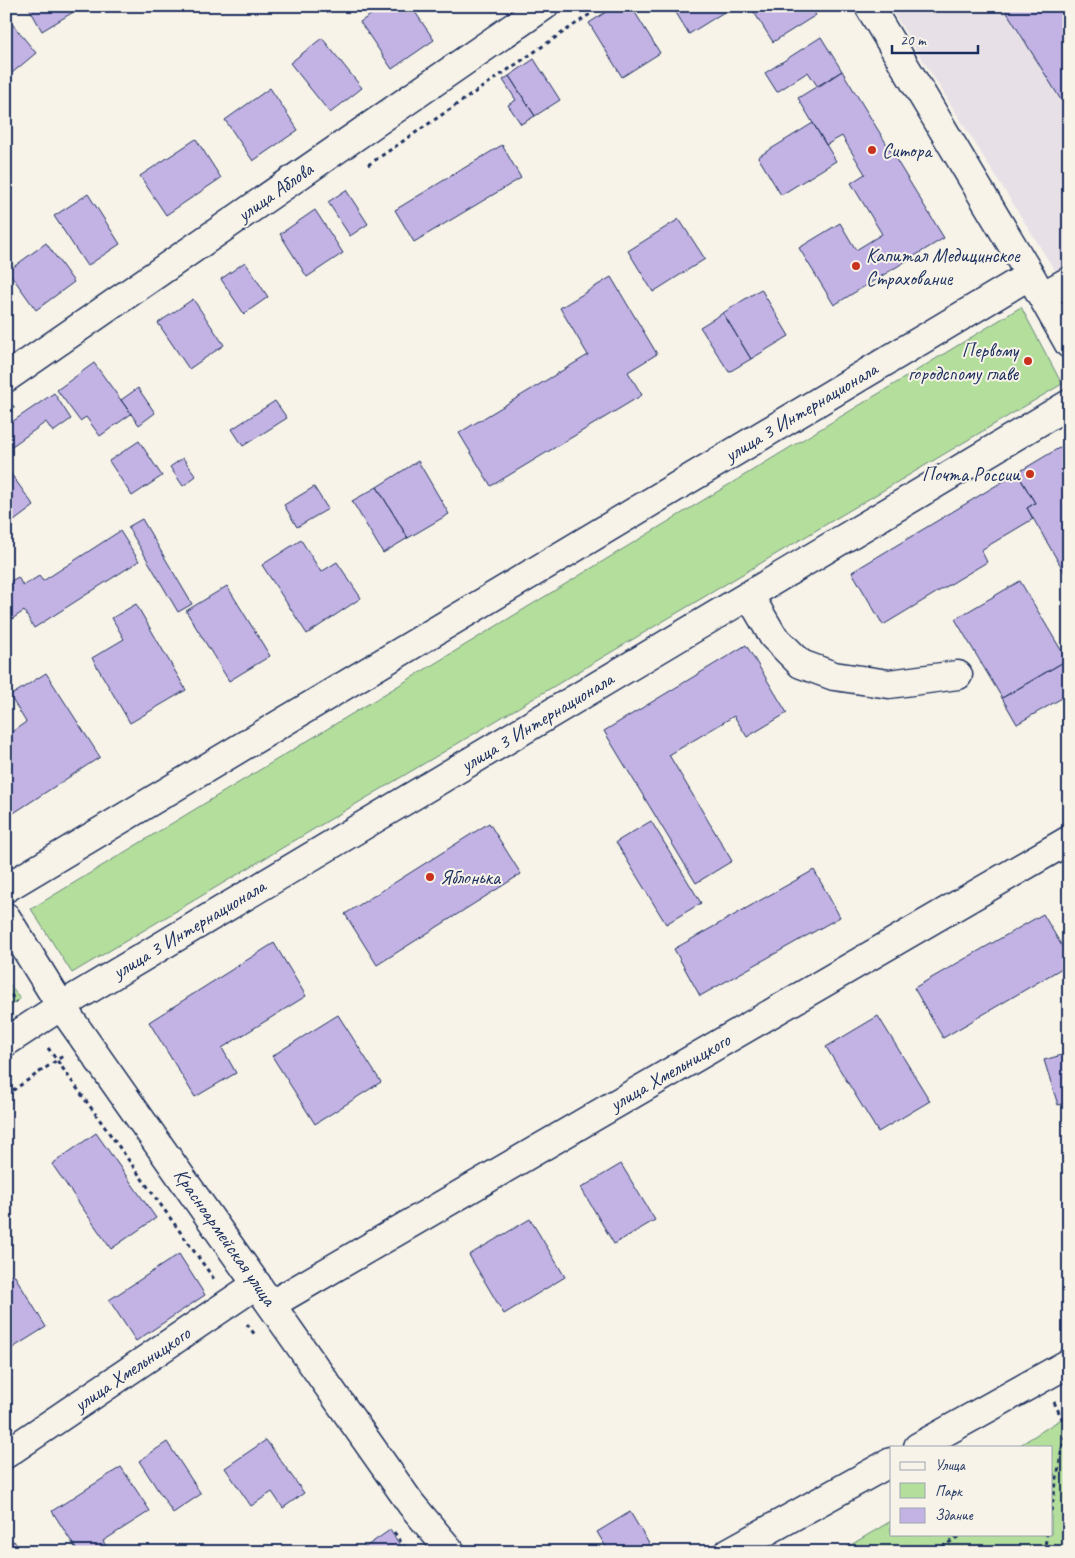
<svg xmlns="http://www.w3.org/2000/svg" width="1075" height="1558" font-family="Caveat,sans-serif">
  <style>
    .built { fill: #e7e0e7 }
    .green { fill: #b3de9b; stroke: #67867c }
    .building { fill: #c3b3e4; stroke: #1b2f5e }
    .lines { fill: none; stroke-linecap: round; stroke-linejoin: round }
    .minor-casing { stroke: #1b2f5e; stroke-width: 31 }
    .major-casing { stroke: #1b2f5e; stroke-width: 31 }
    .path { stroke: #1b2f5e; stroke-width: 3; stroke-dasharray: 4 4; stroke-linecap: butt }
    .minor { stroke: #f7f3e8; stroke-width: 28 }
    .major { stroke: #f7f3e8; stroke-width: 28 }
    .poi-dot { fill: #c8321e; stroke: #f7f3e8; stroke-width: 2 }
    .labels { text-anchor: middle; dominant-baseline: central; stroke-width: 4; stroke-linejoin: round; paint-order: stroke }
    .poi-label { font-size: 20px; fill: #1b2f5e; stroke: #f7f3e8; text-anchor: start }
    .street-label { font-size: 20px; fill: #1b2f5e; stroke: #f7f3e8 }
  </style>
  <rect width="100%" height="100%" fill="#f7f3e8"/>
  <filter id="ink" filterUnits="userSpaceOnUse"><feTurbulence type="fractalNoise" baseFrequency=".02" numOctaves="2"/><feDisplacementMap in="SourceGraphic" scale="10" xChannelSelector="R" yChannelSelector="G"/><feConvolveMatrix kernelMatrix="1 2 1 2 8 2 1 2 1" color-interpolation-filters="sRGB"/></filter>
  <g filter="url(#ink)">
    <path class="built" d="M889 6H1069V267L1057 274Z"/>
    <path class="green" d="M1021 307 1062 384 72 973 31 909Z
      M6 979 20 999 6 1009Z
      M1069 1414V1552H839L891 1521V1534H1051V1447H1017Z"/>
    <path class="building" d="M28 6H72L75 11 42 31Z
      M384 6H411L434 40 392 69 360 22Z
      M615 6H631L660 53 622 77 589 23Z
      M672 6H731L732 7 689 34Z
      M750 6H810L816 15 773 42Z
      M1003 6H1069V113Z
      M9 20 36 53 12 73 6 65V23Z
      M821 37 842 71 818 87 808 72 777 92 765 73Z
      M322 38 362 88 330 113 290 63Z
      M534 59 560 100 535 116 509 76Z
      M842 71 944 238 834 305 799 248 840 223 856 250 882 234 851 183 865 174 842 136 826 145 798 98Z
      M509 76 535 116 521 124 508 105 516 100 503 80Z
      M270 88 298 130 253 161 225 120Z
      M813 123 836 161 781 195 758 157Z
      M196 139 221 178 166 215 140 176Z
      M502 145 521 178 414 242 395 210Z
      M346 190 368 224 350 236 328 202Z
      M88 194 120 244 87 266 54 216Z
      M315 210 343 253 307 277 280 234Z
      M679 219 705 259 653 292 628 251Z
      M46 243 74 282 36 310 8 271Z
      M245 262 268 297 244 314 221 279Z
      M611 277 657 354 628 372 642 395 491 486 459 433 588 355 560 308Z
      M761 289 789 336 751 359 723 313Z
      M193 299 224 345 189 369 158 323Z
      M723 313 751 359 729 372 700 327Z
      M94 363 131 414 100 436 86 417 80 421 57 390Z
      M138 388 155 413 139 425 121 400Z
      M54 393 71 419 53 432 46 422 12 446 6 437V426Z
      M275 401 287 418 243 446 232 429Z
      M139 441 162 476 132 496 109 461Z
      M1069 442V580L1027 508 1035 503 1017 473Z
      M183 458 196 476 183 486 170 467Z
      M418 461 449 514 408 538 377 487Z
      M6 467 34 506 14 521 6 510Z
      M1017 473 1035 503 1027 508 1033 519 981 550 987 562 883 625 852 572Z
      M314 487 328 509 297 527 284 505Z
      M377 487 408 538 383 553 352 501Z
      M142 519 192 604 178 612 128 527Z
      M120 531 139 561 34 628 24 611 6 623V584L18 577 23 586 39 576 43 581Z
      M301 540 321 572 337 562 361 598 307 634 262 565Z
      M1020 581 1067 660 1002 698 955 619Z
      M227 586 270 656 229 681 186 611Z
      M136 604 186 690 130 723 92 658 124 639 112 618Z
      M746 645 787 713 747 737 734 716 669 755 732 861 696 883 604 731Z
      M6 650 13 661 6 665Z
      M1067 660 1069 664V694L1017 724 1002 698Z
      M46 673 100 757 6 818V736L26 722 10 696Z
      M651 821 701 903 666 924 616 842Z
      M489 823 521 874 377 965 345 914Z
      M814 870 840 917 700 996 674 949Z
      M1043 914 1069 958V964L943 1038 914 988Z
      M274 943 306 996 222 1048 236 1073 195 1097 149 1022Z
      M338 1015 381 1082 315 1124 272 1056Z
      M878 1016 930 1101 878 1132 826 1047Z
      M1069 1053V1102L1058 1105 1044 1060Z
      M96 1133 156 1218 111 1249 52 1164Z
      M621 1164 655 1220 614 1244 581 1188Z
      M530 1219 565 1277 504 1314 469 1255Z
      M179 1254 205 1295 136 1341 109 1300Z
      M13 1273 46 1327 6 1352V1277Z
      M266 1440 304 1493 283 1508 272 1492 251 1506 225 1468Z
      M167 1442 201 1494 173 1513 139 1461Z
      M121 1467 150 1511 103 1541 109 1552H78L52 1511Z
      M630 1512 654 1552H609L597 1532Z
      M390 1530 405 1552H358Z
      M14 1541 21 1552H6V1546Z"/>
    <g class="lines">
      <g class="minor-casing">
        <path id="minor" d="M869 6 1030 275 1069 344
          M1042 296 1069 281
          M6 378 544 6
          M749 595 773 636 801 664 834 676 889 684 958 675
          M6 888 1030 275
          M61 1006 1069 404
          M272 1304 1069 840
          M918 1447 1069 1363
          M6 1454 257 1284
          M729 1552 891 1462"/>
      </g>
      <g class="major-casing">
        <path id="major" d="M6 917 61 1006 411 1504 451 1552
          M6 1042 61 1006"/>
      </g>
      <path class="path" d="M368 165 602 6
        M6 411 14 406
        M6 988 16 1002
        M48 1048 214 1279
        M6 1095 63 1056
        M247 1324 255 1335
        M1054 1402 1069 1433
        M1051 1476 1058 1472
        M1051 1511 1066 1427
        M394 1532 408 1552
        M935 1552 962 1534
        M1013 1552 1030 1550 1040 1552
        M1044 1552 1047 1534"/>
      <use href="#minor" class="minor"/>
      <use href="#major" class="major"/>
    </g>
  </g>
  <g class="poi-dot">
    <circle cx="872" cy="150" r="5"/>
    <circle cx="856" cy="266" r="5"/>
    <circle cx="1028" cy="361" r="5"/>
    <circle cx="1030" cy="474" r="5"/>
    <circle cx="430" cy="877" r="5"/>
  </g>
  <g class="labels">
    <g class="poi-label">
      <text x="882" y="150">Ситора</text>
      <text x="866" y="255">Капитал Медицинское<tspan x="866" dy="23">Страхование</tspan></text>
      <text x="1018" y="350" text-anchor="end">Первому<tspan x="1018" dy="23">городспому главе</tspan></text>
      <text x="1020" y="474" text-anchor="end">Почта России</text>
      <text x="440" y="877">Яблонька</text>
    </g>
    <g class="street-label">
      <text transform="translate(275 192) rotate(-35)">улица Аблова</text>
      <text transform="translate(801 412) rotate(-31)">улица 3 Интернационала</text>
      <text transform="translate(537 722) rotate(-31)">улица 3 Интернационала</text>
      <text transform="translate(189 929) rotate(-31)">улица 3 Интернационала</text>
      <text transform="translate(670 1072) rotate(-30)">улица Хмельницкого</text>
      <text transform="translate(225 1237) rotate(55)">Красноармейская улица</text>
      <text transform="translate(132 1369) rotate(-34)">улица Хмельницкого</text>
    </g>
  </g>
  <rect width="1075" height="1558" fill="none" stroke="#f7f3e8" stroke-width="25"/>
  <rect x="12" y="12" width="1050" height="1533" fill="none" stroke="#1b2f5e" stroke-width="2" filter="url(#ink)"/>
  <rect x="890" y="1446" width="162" height="90" fill="#f7f3e8" stroke="#9fa5b1"/>
  <rect x="900" y="1462" width="25" height="8" fill="#f7f3e8" stroke="#9fa5b1"/>
  <text x="935" y="1470" font-size="15" fill="#1b2f5e">Улица</text>
  <rect x="900" y="1483" width="25" height="15" fill="#b3de9b" stroke="#9fa5b1"/>
  <text x="935" y="1496" font-size="15" fill="#1b2f5e">Парк</text>
  <rect x="900" y="1508" width="25" height="15" fill="#c3b3e4" stroke="#9fa5b1"/>
  <text x="935" y="1520" font-size="15" fill="#1b2f5e">Здание</text>
  <path d="M892 45v8h86v-8" fill="none" stroke="#1b2f5e" stroke-width="2.5"/>
  <text x="900" y="45" font-size="15" fill="#1b2f5e" stroke="#f7f3e8" stroke-width="4" paint-order="stroke">20 m</text>
</svg>
